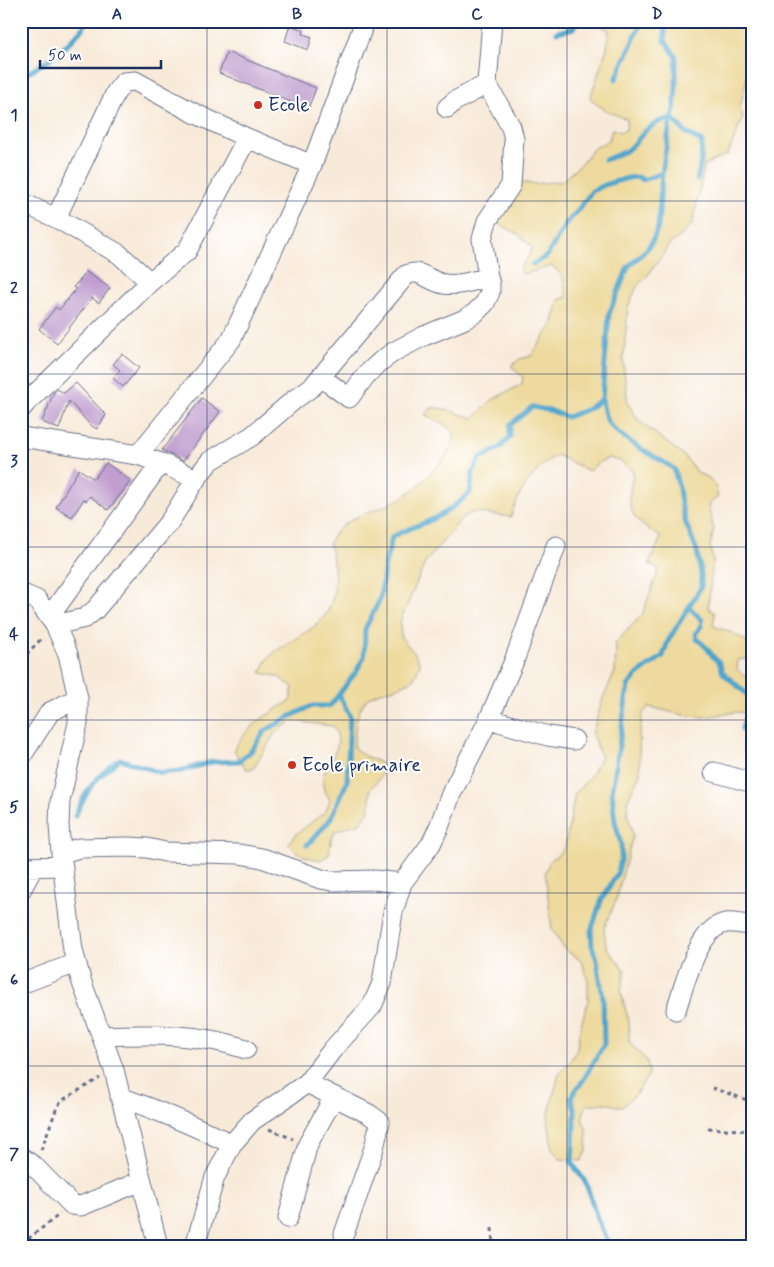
<svg xmlns="http://www.w3.org/2000/svg" width="774" height="1267" font-family="Mynerve,sans-serif">
  <style>
    .sand { fill: #eeda9e; stroke: #84847e }
    .lines { fill: none; stroke-linecap: round; stroke-linejoin: round }
    .stream { stroke: #4fa5cb; stroke-width: 5 }
    .building { fill: #c09ecf }
    .street-casing { stroke: #687089; stroke-width: 21 }
    .path { stroke: #687089; stroke-width: 3; stroke-dasharray: 4 4; stroke-linecap: butt }
    .street { stroke: #fff; stroke-width: 19 }
    .grid { fill: none; stroke: #1b2f5e; stroke-width: 1; stroke-opacity: 0.55 }
    .poi-dot { fill: #c8321e; stroke: #fff; stroke-width: 2 }
    .labels { text-anchor: middle; dominant-baseline: central; stroke-width: 4; stroke-linejoin: round; paint-order: stroke }
    .poi-label { font-size: 20px; fill: #1b2f5e; stroke: #fff; text-anchor: start }
    .neatline { fill: none; stroke: #1b2f5e; stroke-width: 2 }
    .grid-label { font-size: 16px; text-anchor: middle; font-weight: bold; fill: #1b2f5e }
  </style>
  <rect width="100%" height="100%" fill="#fff"/>
  <filter id="ink" filterUnits="userSpaceOnUse"><feTurbulence type="fractalNoise" baseFrequency=".02" numOctaves="2"/><feDisplacementMap in="SourceGraphic" scale="10" xChannelSelector="R" yChannelSelector="G"/><feConvolveMatrix kernelMatrix="1 2 1 2 8 2 1 2 1" color-interpolation-filters="sRGB"/></filter>
  <filter id="wash" filterUnits="userSpaceOnUse"><feTurbulence type="fractalNoise" baseFrequency=".0096" numOctaves="4" result="noise"/><feDisplacementMap in="SourceGraphic" scale="20" xChannelSelector="R" yChannelSelector="G"/><feGaussianBlur stdDeviation="1.12" result="paint"/><feColorMatrix in="noise" values="0 0 0 0 0 0 0 0 0 0 0 0 0 0 0 0 0 1.4 0 .05"/><feComposite in="paint" operator="in"/></filter>
  <g filter="url(#wash)">
    <rect width="100%" height="100%" fill="#f8ead9"/>
    <path class="sand" d="M591 21H753V34L747 44 748 74 740 107 743 117 728 154 705 165 692 224 681 236 670 244 649 274 637 286 628 307 623 362 628 404 639 421 684 456 698 473 706 477 715 484 718 497 708 505 714 530 710 546 713 561 708 608 715 613 713 626 730 632 752 644 749 658 738 660 737 669 744 676 753 680V716C740 707 718 717 703 717 685 717 666 710 649 707L643 713 639 736 640 774 628 799 627 812 633 835 616 900 604 928 606 946 625 971 621 992 629 1022V1042L647 1061 649 1074 636 1094 622 1107 604 1103 586 1105 582 1118 587 1131V1151L581 1161 560 1159 552 1149 548 1117 559 1074 571 1060 577 1048 581 1025 588 1001V980L581 960 565 950 552 930 545 872 551 859 557 856 565 847 575 794 589 778 601 757 592 734 603 698 615 672 616 642 642 615 659 569 649 564 661 537C640 525 627 516 630 491 631 484 633 478 633 471L620 461 609 458 598 463 589 471 557 455C535 468 518 492 511 517L474 512 463 517 425 563 400 622 401 637 415 654 420 664C418 668 416 675 413 679 402 690 375 690 367 699 355 711 355 732 354 748L363 755 381 763 382 775 370 790V809L360 823 335 831 331 841 329 855 320 860C306 857 297 856 289 843L295 835 326 811 330 800C327 795 323 790 323 785 320 763 349 750 333 726L292 721 275 733 253 769H246L234 750C247 725 267 715 290 701L293 687 277 676 261 673C269 652 274 653 292 641 301 635 317 626 323 618 340 598 335 565 329 543 345 511 379 514 406 495 418 487 430 474 440 463 448 454 454 446 454 433L444 424 425 415 431 408C448 407 458 415 474 418L492 400 522 384 523 377 511 366 520 359 531 356 552 325 559 300 567 297 562 275 552 266 524 274 519 270 531 252 532 247 518 234 496 222 519 182 534 184 562 181 581 164 594 148 609 140 612 129 621 132 626 130 627 119C612 114 601 109 590 98L607 48 609 30Z"/>
    <g class="lines">
      <path class="stream" d="M557 32 574 28 578 21
        M21 76C46 65 72 43 88 21
        M616 79 642 21
        M605 160 626 151 636 142 645 131 658 122 672 118 685 132 702 142 701 161 697 180
        M533 264 547 256 566 223 575 214 592 191 607 184 628 178 638 177 643 180 662 173
        M689 607 702 620 701 626 696 633 697 639 707 648 714 658 719 662 723 673 748 695 749 705 742 729
        M75 816C88 787 94 779 120 759L161 773 180 771 212 762 239 761 252 750 265 731 291 716 312 706H330L356 672 364 657 365 629 380 599 385 565 392 537C406 529 422 525 435 518 449 511 459 503 470 493L473 472 480 458 500 448 510 437V425L532 407 552 411 567 417 588 409 602 399
        M307 845 330 820 347 782 350 716 339 695
        M610 1246 598 1221 586 1183 572 1163 575 1111 571 1097 584 1079 604 1044 603 998 597 960 592 946 591 931 601 901 617 874 621 860V844L615 821 612 792 628 686 638 674 663 656 668 641 701 587V574L697 551 685 521 681 504 679 488 674 469C656 456 619 439 608 422 604 415 603 407 602 399L609 314 628 267 647 249 653 240 658 227 662 173 670 123 674 110 676 88V57L665 40V21"/>
    </g>
    <g id="blocks">
      <path class="building" d="M290 25 304 30 303 34 312 37 308 50 285 41Z
        M227 52 316 88 308 109 219 73Z
        M85 271 110 288 99 303 92 298 57 344 39 329 56 307 59 310 76 289 73 287 83 277Z
        M122 354 139 368 123 387 113 378 120 370 113 364Z
        M76 383 106 415 97 429 90 425 69 401 59 429 42 422 54 392 57 389 64 393Z
        M202 398 220 412 183 461 162 450Z
        M106 463 131 481 108 510 90 496 86 501 84 499 72 517 56 507 79 469 94 479Z"/>
    </g>
  </g>
  <g filter="url(#ink)">
    <use href="#blocks" fill-opacity="0" stroke="#687089" stroke-width="1"/>
    <g class="lines">
      <g class="street-casing">
        <path id="street" d="M447 108 455 101 487 84 492 21
          M21 202 56 218 119 254 150 282
          M56 218 116 92 124 82 135 81 190 111 247 138 312 165
          M321 377 349 398 367 374 381 361 395 351 424 336 465 319 475 313 485 303 490 292V284L488 277 482 239 487 221 511 185 514 139 511 127 487 84
          M21 409 26 403 150 282 187 251 247 138
          M21 437 138 455 161 463 196 479 210 461 252 436 295 399 313 386 406 275C420 268 430 282 444 284 459 286 473 281 488 277
          M138 455 231 340 312 165 365 21
          M556 546 514 661 489 719 548 736 574 740
          M21 593 37 600 55 625 68 654 78 698V723L60 801 59 825 61 853 73 950 81 980 114 1070 158 1246
          M49 617 161 463
          M55 625 85 618 95 610 170 521 196 479
          M21 757 50 712 78 698
          M714 772 753 783
          M61 853 80 848 128 847 147 848 165 852 239 854 262 858 321 879 332 881 374 880 402 883
          M21 867 63 866
          M21 890 33 868
          M21 984 76 963
          M676 1010C684 987 698 927 726 923 734 922 744 925 753 925
          M102 1036C151 1034 199 1033 246 1049
          M307 1083 369 1114 380 1122 374 1148 344 1234
          M120 1097C158 1110 195 1126 232 1144
          M21 1157 34 1166 72 1205 81 1206 141 1181
          M288 1218 308 1144 334 1097
          M195 1246 215 1177 232 1144 252 1121 307 1083 333 1049 372 1006 382 983 393 912 402 883 431 844 439 827 451 794 489 719"/>
      </g>
      <path class="path" d="M21 660 43 637
        M712 1088 753 1102
        M708 1128 753 1131
        M269 1129 293 1139
        M41 1150 56 1110 61 1101 100 1078
        M492 1228 493 1246
        M25 1246 28 1239 60 1214"/>
      <use href="#street" class="street"/>
    </g>
  </g>
  <path class="grid" d="M207 21V1246M387 21V1246M567 21V1246M21 201H753M21 374H753M21 547H753M21 720H753M21 893H753M21 1066H753"/>
  <g class="poi-dot">
    <circle cx="258" cy="105" r="5"/>
    <circle cx="292" cy="765" r="5"/>
  </g>
  <g class="labels">
    <g class="poi-label">
      <text x="268" y="105">Ecole</text>
      <text x="302" y="765">Ecole primaire</text>
    </g>
  </g>
  <rect width="774" height="1267" fill="none" stroke="#fff" stroke-width="55"/>
  <path d="M40 60v8h121v-8" fill="none" stroke="#1b2f5e" stroke-width="2.5"/>
  <text x="48" y="60" font-size="15" fill="#1b2f5e" stroke="#ffffff" stroke-width="4" paint-order="stroke">50 m</text>
  <rect x="28" y="28" width="718" height="1212" class="neatline"/>
  <g class="grid-label">
    <text x="117" y="19">A</text>
    <text x="297" y="19">B</text>
    <text x="477" y="19">C</text>
    <text x="657" y="19">D</text>
    <text x="14" y="120">1</text>
    <text x="14" y="293">2</text>
    <text x="14" y="466">3</text>
    <text x="14" y="639">4</text>
    <text x="14" y="812">5</text>
    <text x="14" y="985">6</text>
    <text x="14" y="1159">7</text>
  </g>
</svg>
